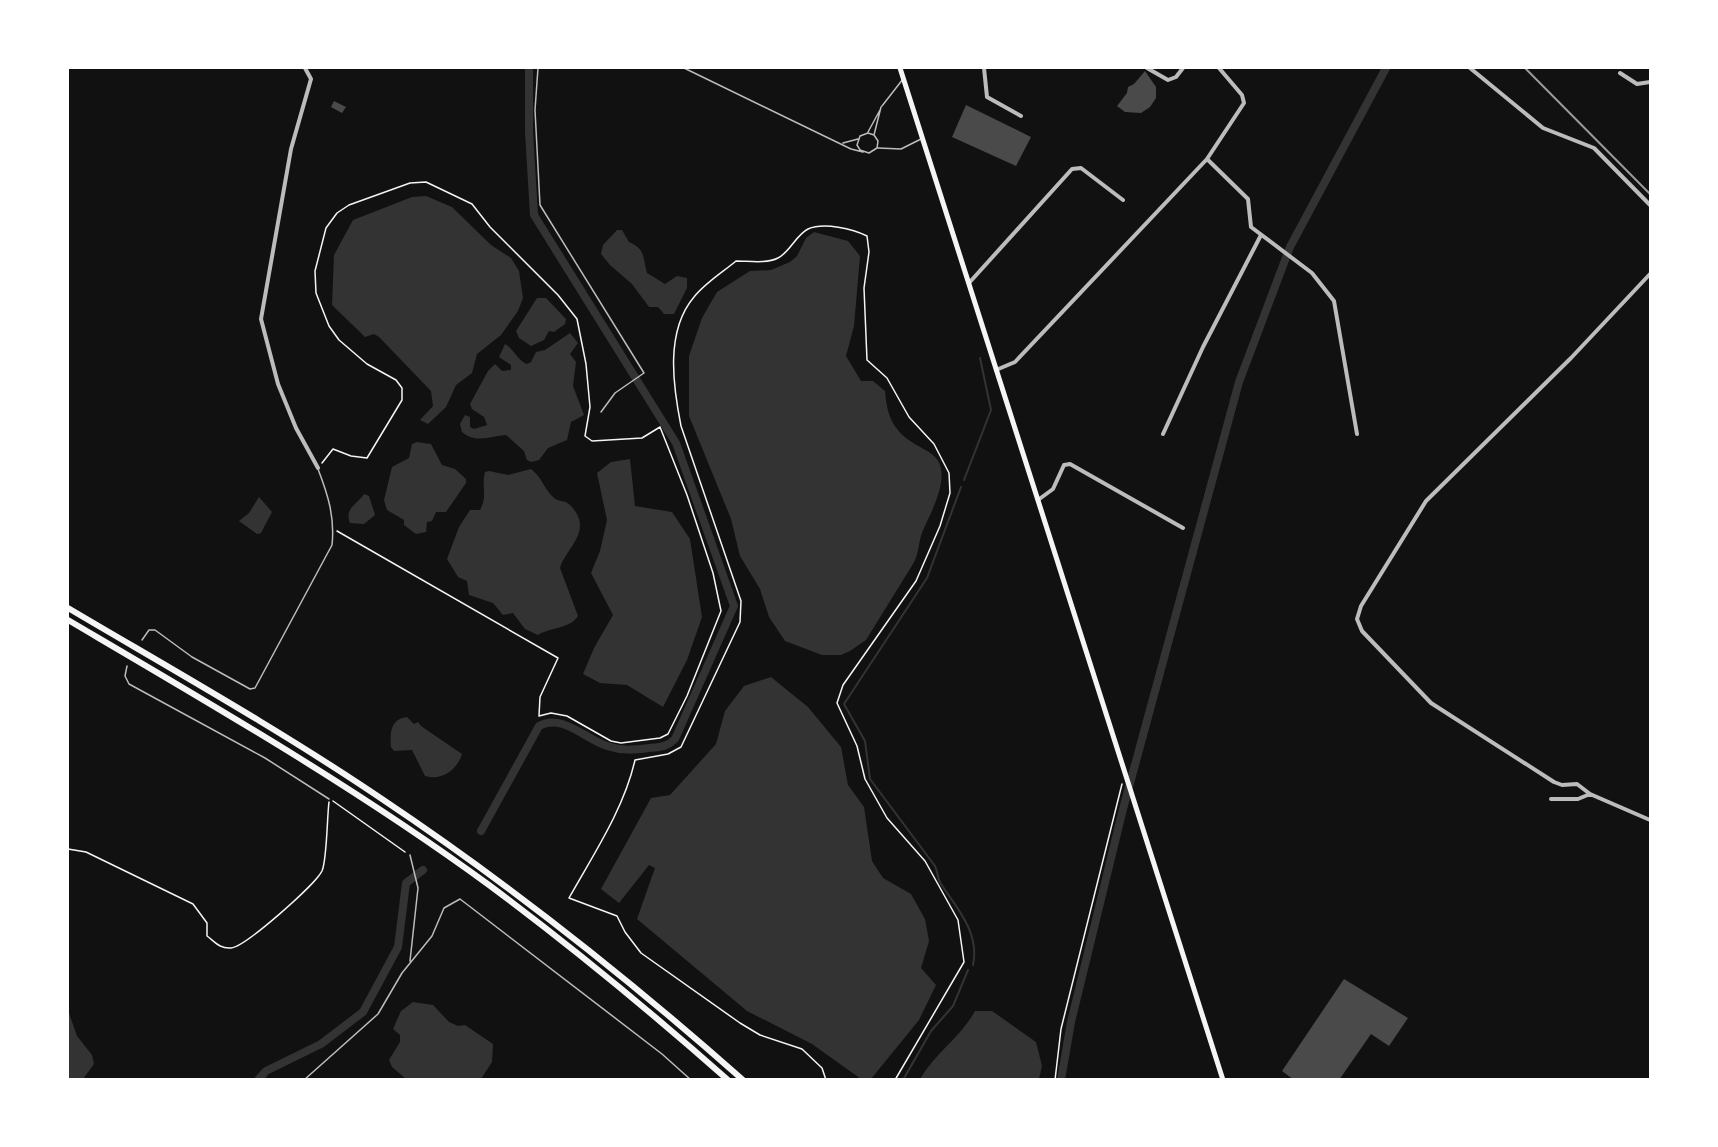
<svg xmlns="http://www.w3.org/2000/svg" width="1718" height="1147" font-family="Jost,sans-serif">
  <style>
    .water { fill: #333 }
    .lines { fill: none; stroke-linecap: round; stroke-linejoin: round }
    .stream { stroke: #333; stroke-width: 2 }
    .canal { stroke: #333; stroke-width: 8 }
    .building { fill: #4a4a4a }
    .path { stroke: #f5f5f5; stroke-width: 1.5 }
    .service { stroke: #bcbcbc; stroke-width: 1.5 }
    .minor { stroke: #bcbcbc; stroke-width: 4 }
    .secondary { stroke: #f5f5f5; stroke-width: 5 }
    .motorway { stroke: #f5f5f5; stroke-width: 6 }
    .rail { stroke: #9a9a9a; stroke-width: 2 }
  </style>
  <rect width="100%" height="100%" fill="#111"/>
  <path class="water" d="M426 196 452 207 491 245 511 258 519 271 523 298 518 311 501 335 477 354 472 373 456 385 446 407 428 424 420 420 433 406 431 391 379 337 374 334 365 337 332 305 334 255 353 220 412 197Z
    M617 230H622L629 242C646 249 643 259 647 273L665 284 677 276 687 278V288L674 314H664L658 307H649L632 284 610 265 601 254 603 245Z
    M814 232 848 241 860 256 854 326 846 356 861 381H873L885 391C887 416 893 431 915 444 921 448 929 451 934 456 954 474 929 515 922 533 918 544 919 554 913 564L866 640 850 651 841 655H822L785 641 769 617 760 589 740 556 731 519 689 416V356L702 318 717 292 750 271 771 270 790 262 797 256 806 238Z
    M537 298H546L566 319 565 324 554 332 549 331 544 340 531 346 519 338 516 331Z
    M570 333 578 343 570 354 576 362 573 386 584 415 571 422 567 440 548 448 539 460 531 462 527 460 524 451 506 435C491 436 476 444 462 432L460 424 465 415 470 417V427L474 429 487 425 484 417 472 409 470 404 488 371 495 364 502 371 511 370V365L499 357 505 344C514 349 517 360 527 364L531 362 536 352 545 350Z
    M417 442 431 444 442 465 455 469 466 479V483L446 512H436L432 521 427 522 426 532 416 534 404 525V520L387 510 384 500 392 467 409 458 412 444Z
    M630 459 635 506 672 512 690 539 702 617 687 660 663 707 627 685 600 683 583 674 594 648 613 615 591 573 600 551 607 520 597 473 611 462Z
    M531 469C542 477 544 489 554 498 559 502 565 500 570 505 595 530 566 548 560 568L578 616C570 629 550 627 538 635L525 629 513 613 503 615 493 603 469 595 467 581 458 577 447 559 459 527 470 510H480C488 496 481 487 485 472L489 471 508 475Z
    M364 494 369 496 375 515 364 524 350 523C344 508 357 505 364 494Z
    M259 497 272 512 261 533 257 534 239 521 249 513Z
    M771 677 808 707 841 747 848 785 864 807 872 861 883 878 911 894 925 919 929 941 921 968 936 985 919 1020 871 1079H861L812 1044 747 1011 637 919 655 868 649 865 619 903 601 889 651 798 670 795 716 744 725 711 744 686Z
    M407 717 414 724 418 722 421 726 462 754C457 770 442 781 425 776L412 750 394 751 391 747C390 734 390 719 407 717Z
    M413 1002 433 1005 449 1022 458 1026 465 1025 493 1044 492 1062 481 1079H406L392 1067 389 1060 400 1042V1035L393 1029 401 1011Z
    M68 1010 77 1036 92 1055 94 1064 83 1079H68Z
    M975 1011H992L1036 1042 1042 1066 1039 1079H920C935 1053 961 1037 975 1011Z"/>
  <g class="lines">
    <path class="stream" d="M964 480 991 410 980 358
      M961 487 927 578 844 704 865 741 870 779 935 866C938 872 937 878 941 884 957 908 980 933 973 965
      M903 1080 931 1031 953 1006 968 970"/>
    <path class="canal" d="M481 831 539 726C562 713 585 739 607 746 622 751 634 750 649 748 660 747 667 747 675 739L734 606 676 443 534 215 529 132V68
      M258 1080 266 1071 321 1044 363 1012 398 947 406 883 423 870
      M1061 1080 1071 1022 1123 809 1239 382 1290 247 1386 68"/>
  </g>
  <path class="building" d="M1145 71 1156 87V98L1150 107 1141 113 1125 112 1117 106 1127 93 1128 87 1134 84Z
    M334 101 346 107 342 113 331 107Z
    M966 105 1031 137 1016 166 952 137Z
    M1344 979 1408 1018 1389 1046 1371 1034 1339 1080H1294L1282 1071Z"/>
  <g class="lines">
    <path class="path" d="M322 463 333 449 351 456 367 458 402 400V388L396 380 367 364 339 340 329 326 316 293 315 271 326 228 337 213 349 205 410 183 426 182 472 204 490 227 558 295 577 319 586 364 590 407 585 436 592 441 642 438 660 427 687 495 713 573 721 611 687 696 668 734 660 738 621 743 611 741 567 716 551 713 539 716 540 697 558 658 337 531
      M333 801 405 852
      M68 849 86 852 193 904 207 923V936C215 942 220 949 231 948 245 947 315 885 322 871 327 860 327 817 329 802
      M826 1080 822 1068 802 1049 760 1035 740 1023 641 953 625 932 617 916 569 898C593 855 624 809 635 760L668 754 681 747 740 622 741 601 681 426C673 386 665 331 694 297 705 283 723 272 736 261 749 261 766 264 778 258 790 252 796 235 808 229 824 222 853 229 867 236L869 252 864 288 867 360 887 378 909 417 934 444 949 473 950 493 940 526 916 581 843 685 837 703 857 746 865 779 887 818 925 861 958 920 964 962 895 1080
      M1055 1080 1061 1029 1122 784"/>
    <path class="service" d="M538 68 535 110 540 205 644 373 615 393 601 412
      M684 68 851 149 863 152
      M882 106 903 79
      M868 132 880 110
      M874 135 868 133 860 136 857 145 860 150 869 153 877 148 878 141 874 135 881 107
      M843 143 858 139
      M878 148 901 149 921 139
      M142 640 149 630H155L192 657 250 689 255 688 332 545C335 517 328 495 318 469
      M127 666 125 676 129 684 265 758 329 799
      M410 855 418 888 410 961
      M304 1080 378 1014 402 973 432 936 444 908 460 899 662 1054 691 1080"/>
    <path class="minor" d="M305 68 311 79 291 149 261 319 278 384 296 428 318 468
      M984 68 987 97 1021 116
      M1147 68 1168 80 1176 77 1183 68
      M1219 68 1242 95 1244 103 1207 159 1248 199 1251 227 1312 273 1334 301 1357 434
      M1470 68 1543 128 1594 148 1650 205
      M1620 73 1637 84 1650 82
      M1650 274 1571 358 1426 501 1361 606 1357 619 1362 631 1431 703 1554 782 1562 785 1577 784 1590 794 1650 820
      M969 283 1072 169 1081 168 1123 200
      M996 370 1015 362 1207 159
      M1163 434 1203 347 1261 235
      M1038 500 1053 489 1064 465 1070 464 1183 528
      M1551 799H1578L1590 794"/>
    <path class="secondary" d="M900 68 1223 1080"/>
    <path class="motorway" d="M68 608C173 670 280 730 382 799 509 884 629 979 743 1080
      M68 620C211 704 355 787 489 885 571 946 651 1012 728 1080"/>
    <path class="rail" d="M1525 68 1650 194"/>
  </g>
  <rect width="1718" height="1147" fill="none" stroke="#ffffff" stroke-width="138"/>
</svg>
